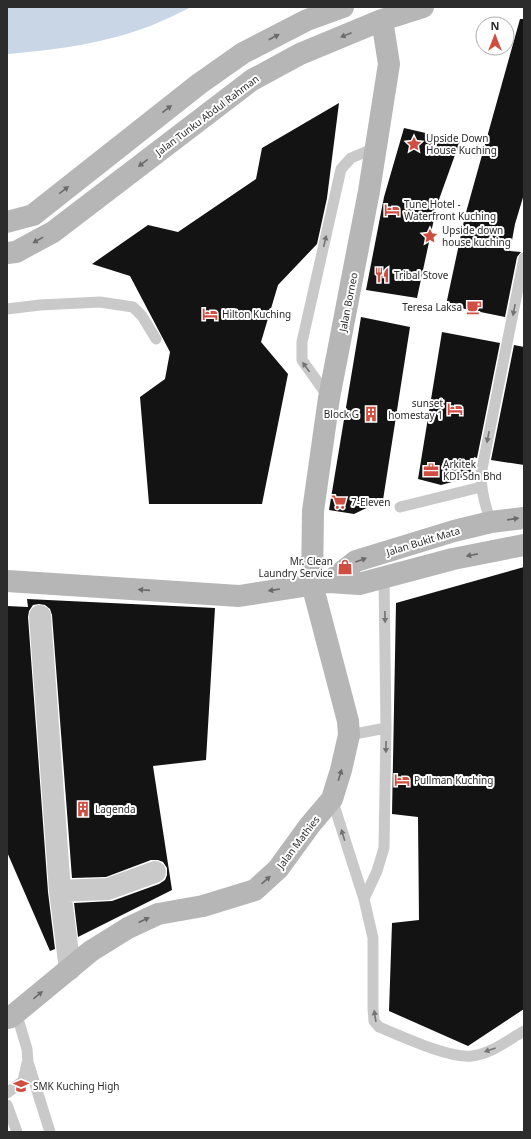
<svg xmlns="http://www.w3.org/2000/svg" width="531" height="1139" font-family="'Noto Sans',sans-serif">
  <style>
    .water { fill: #c9d6e6 }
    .building { fill: #131313 }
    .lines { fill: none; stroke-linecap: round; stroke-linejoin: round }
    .lane { stroke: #c9c9c9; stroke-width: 11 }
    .street { stroke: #c9c9c9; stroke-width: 22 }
    .secondary { stroke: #b6b6b6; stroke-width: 22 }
    .oneway { fill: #6a6a6a }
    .oneway2 { fill: #737373 }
    .labels { text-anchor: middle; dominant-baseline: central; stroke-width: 4; stroke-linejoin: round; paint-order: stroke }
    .street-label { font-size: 10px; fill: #2c2c2c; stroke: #fff }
    .poi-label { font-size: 10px; fill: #2c2c2c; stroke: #fff; text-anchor: start }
  </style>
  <rect width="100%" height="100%" fill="#fff"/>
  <path class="water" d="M7 7H191C179 13 167 19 155 24 108 43 57 50 7 54Z"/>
  <path class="building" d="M520 19H524V194L515 224 510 251 521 252 517 257 505 317 446 305 465 216Z
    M339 103 327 198 317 244 278 285 261 342 288 374 262 504H149L140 397 165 379 170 352 130 276 92 264 148 225 178 232 256 179 262 148Z
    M404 128 460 141 437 205 417 298 366 290 384 197Z
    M361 317 410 327 383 500 354 514 329 510Z
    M442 332 500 343 477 458 474 457 470 477 441 485 418 479Z
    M514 345 524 347V465L491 460Z
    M524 567V1009L468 1046 389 1011 392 923 419 920 418 817 392 814 396 603Z
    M27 599 215 608 206 760 153 766 172 890 78 937 74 903 112 901 159 884 165 880 167 875V868L163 862 158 860H151L106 877 72 878 52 615 50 609 45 605 39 604 33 605 29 611 28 617 48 892 55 949 50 951 7 852V606L28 607Z"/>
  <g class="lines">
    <path class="lane" d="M7 309 40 305 100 302 133 307 142 316 156 339
      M329 398 302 360V342L341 169 351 158 375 148
      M400 507 481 487
      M491 522C485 506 481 491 481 474L524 258
      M349 735 386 728
      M332 799 364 899 373 938V1008L374 1021 379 1027C401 1036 450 1059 472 1056 491 1054 508 1040 524 1031
      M364 899 377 871 384 848 386 728 384 578
      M16 1012 27 1049 28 1062 50 1132
      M7 1093 23 1081 27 1063
      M7 1105 17 1132"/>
    <path class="street" d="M40 616 60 891 70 969
      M60 891 108 889 155 872"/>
    <path class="secondary" d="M7 222 33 215 199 84 243 53 307 20 343 7
      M7 253 16 252 53 232 252 80 300 54 382 20 423 7
      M7 581 239 596 329 582 359 584 453 559 524 545
      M329 582 356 561 454 531 491 522 524 518
      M7 1018 11 1017 91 951 128 928 158 914 203 906 255 890 278 869 310 825 332 799 341 770 349 735 348 721 312 584 313 511 329 398 369 191 389 64 382 20"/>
  </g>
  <defs><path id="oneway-solid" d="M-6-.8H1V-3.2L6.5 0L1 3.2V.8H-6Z"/></defs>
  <g class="oneway">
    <use href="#oneway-solid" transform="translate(346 35) rotate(158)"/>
    <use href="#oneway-solid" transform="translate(274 37) rotate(-27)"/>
    <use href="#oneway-solid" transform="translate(167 109) rotate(-38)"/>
    <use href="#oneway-solid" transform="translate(143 163) rotate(142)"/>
    <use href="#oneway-solid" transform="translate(64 190) rotate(-38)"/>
    <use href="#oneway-solid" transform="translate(38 240) rotate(151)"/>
    <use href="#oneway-solid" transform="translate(513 519) rotate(-8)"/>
    <use href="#oneway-solid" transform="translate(472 555) rotate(169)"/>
    <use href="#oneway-solid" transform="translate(361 560) rotate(-20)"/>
    <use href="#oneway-solid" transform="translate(144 590) rotate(-176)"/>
    <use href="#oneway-solid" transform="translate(274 590) rotate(171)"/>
    <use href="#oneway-solid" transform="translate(340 775) rotate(-73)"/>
    <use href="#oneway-solid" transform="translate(266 880) rotate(-41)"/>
    <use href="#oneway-solid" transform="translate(144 920) rotate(-25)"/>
    <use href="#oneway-solid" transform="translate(38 995) rotate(-39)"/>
  </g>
  <g class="oneway2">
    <use href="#oneway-solid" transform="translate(325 241) rotate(-77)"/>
    <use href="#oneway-solid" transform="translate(514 310) rotate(101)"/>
    <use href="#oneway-solid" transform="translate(306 367) rotate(-126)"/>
    <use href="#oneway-solid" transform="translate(488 437) rotate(101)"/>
    <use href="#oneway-solid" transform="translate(385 617) rotate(89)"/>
    <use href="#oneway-solid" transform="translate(386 747) rotate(91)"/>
    <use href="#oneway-solid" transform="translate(343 835) rotate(-107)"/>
    <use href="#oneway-solid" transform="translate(375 1016) rotate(-99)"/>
    <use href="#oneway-solid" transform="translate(490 1050) rotate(161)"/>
  </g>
  <defs>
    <g id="sight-bare" transform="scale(1.2)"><path d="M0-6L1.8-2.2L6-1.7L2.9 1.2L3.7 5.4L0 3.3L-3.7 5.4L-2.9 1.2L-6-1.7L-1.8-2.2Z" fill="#d04e41" stroke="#fff" stroke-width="2.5" paint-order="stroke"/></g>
    <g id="hotel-bare" transform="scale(1.2)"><path d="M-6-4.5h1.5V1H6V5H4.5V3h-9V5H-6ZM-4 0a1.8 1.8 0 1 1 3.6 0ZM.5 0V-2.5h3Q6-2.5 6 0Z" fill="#d04e41" stroke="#fff" stroke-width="2.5" paint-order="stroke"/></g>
    <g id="restaurant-bare" transform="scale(1.2)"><path d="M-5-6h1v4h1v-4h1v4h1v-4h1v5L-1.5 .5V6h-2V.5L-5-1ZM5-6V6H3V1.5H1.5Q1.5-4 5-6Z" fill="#d04e41" stroke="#fff" stroke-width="2.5" paint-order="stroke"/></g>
    <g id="cafe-bare" transform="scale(1.2)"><path d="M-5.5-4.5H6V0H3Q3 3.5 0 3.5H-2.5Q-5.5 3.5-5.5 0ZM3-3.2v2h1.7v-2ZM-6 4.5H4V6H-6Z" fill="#d04e41" stroke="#fff" stroke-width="2.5" paint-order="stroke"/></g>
    <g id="building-bare" transform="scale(1.2)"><path d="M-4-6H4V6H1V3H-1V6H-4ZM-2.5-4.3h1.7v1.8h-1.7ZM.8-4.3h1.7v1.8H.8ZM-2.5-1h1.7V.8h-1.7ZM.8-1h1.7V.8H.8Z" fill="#d04e41" stroke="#fff" stroke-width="2.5" paint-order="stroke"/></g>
    <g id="office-bare" transform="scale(1.2)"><path d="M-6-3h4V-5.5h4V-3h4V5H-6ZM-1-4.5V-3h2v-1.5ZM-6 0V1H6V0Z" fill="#d04e41" stroke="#fff" stroke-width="2.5" paint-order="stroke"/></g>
    <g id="supermarket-bare" transform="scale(1.2)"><path d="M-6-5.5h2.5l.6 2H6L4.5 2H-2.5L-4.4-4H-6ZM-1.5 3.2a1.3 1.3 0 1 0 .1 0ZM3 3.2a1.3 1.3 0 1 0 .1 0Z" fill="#d04e41" stroke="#fff" stroke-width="2.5" paint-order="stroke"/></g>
    <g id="shop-bare" transform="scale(1.2)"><path d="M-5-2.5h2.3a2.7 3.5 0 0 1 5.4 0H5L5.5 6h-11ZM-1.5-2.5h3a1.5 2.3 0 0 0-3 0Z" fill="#d04e41" stroke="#fff" stroke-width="2.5" paint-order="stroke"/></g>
    <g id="school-bare" transform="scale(1.2)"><path d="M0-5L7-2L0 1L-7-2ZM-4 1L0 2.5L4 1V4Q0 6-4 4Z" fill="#d04e41" stroke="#fff" stroke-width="2.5" paint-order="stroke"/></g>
  </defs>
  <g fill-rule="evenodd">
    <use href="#sight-bare" x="414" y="144"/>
    <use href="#hotel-bare" x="392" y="210"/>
    <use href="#sight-bare" x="430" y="236"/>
    <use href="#restaurant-bare" x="382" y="275"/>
    <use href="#cafe-bare" x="474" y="307"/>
    <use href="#hotel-bare" x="210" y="314"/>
    <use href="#hotel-bare" x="455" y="409"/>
    <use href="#building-bare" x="371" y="414"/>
    <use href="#office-bare" x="431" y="470"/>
    <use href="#supermarket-bare" x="339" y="502"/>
    <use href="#shop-bare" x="345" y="567"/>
    <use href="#hotel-bare" x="402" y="780"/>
    <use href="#building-bare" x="83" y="809"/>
    <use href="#school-bare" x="21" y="1086"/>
  </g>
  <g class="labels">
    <g class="street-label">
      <text transform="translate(207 115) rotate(-37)">Jalan Tunku Abdul Rahman</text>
      <text transform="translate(348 302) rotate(-79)">Jalan Borneo</text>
      <text transform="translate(423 541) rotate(-17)">Jalan Bukit Mata</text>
      <text transform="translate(298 842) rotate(-53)">Jalan Mathies</text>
    </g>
    <g class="poi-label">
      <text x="426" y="138">Upside Down<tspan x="426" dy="12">House Kuching</tspan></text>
      <text x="404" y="204">Tune Hotel -<tspan x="404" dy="12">Waterfront Kuching</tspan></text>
      <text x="442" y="230">Upside down<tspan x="442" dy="12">house kuching</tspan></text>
      <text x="394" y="275">Tribal Stove</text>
      <text x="462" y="307" text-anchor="end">Teresa Laksa</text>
      <text x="222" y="314">Hilton Kuching</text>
      <text x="443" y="403" text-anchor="end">sunset<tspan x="443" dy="12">homestay 1</tspan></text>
      <text x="359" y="414" text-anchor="end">Block G</text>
      <text x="443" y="464">Arkitek<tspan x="443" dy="12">KDI Sdn Bhd</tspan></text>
      <text x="351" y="502">7-Eleven</text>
      <text x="333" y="561" text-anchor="end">Mr. Clean<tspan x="333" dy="12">Laundry Service</tspan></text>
      <text x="414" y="780">Pullman Kuching</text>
      <text x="95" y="809">Lagenda</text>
      <text x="33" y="1086">SMK Kuching High</text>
    </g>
  </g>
  <rect width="531" height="1139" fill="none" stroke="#2c2c2c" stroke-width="16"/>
  <g transform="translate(495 36)"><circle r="19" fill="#ffffff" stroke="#ababab"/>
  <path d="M0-3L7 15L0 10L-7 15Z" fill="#d04e41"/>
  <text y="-6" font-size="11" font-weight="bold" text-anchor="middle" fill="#2c2c2c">N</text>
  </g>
</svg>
